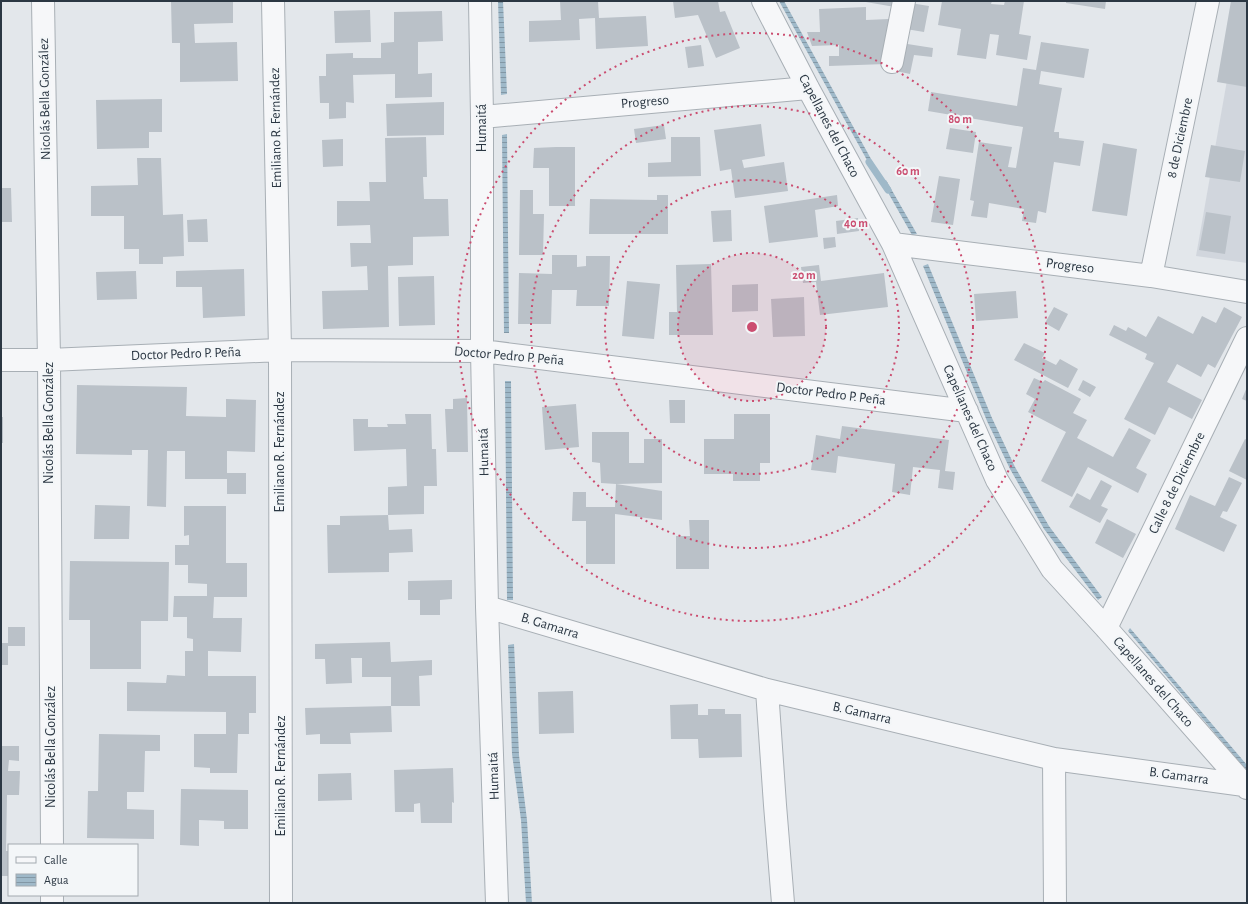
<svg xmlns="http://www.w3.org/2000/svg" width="1248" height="904" font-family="'Alegreya Sans',sans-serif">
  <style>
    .built { fill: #d1d6dd }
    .water { fill: url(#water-rules) }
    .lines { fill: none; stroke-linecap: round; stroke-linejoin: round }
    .stream { stroke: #9fb9c9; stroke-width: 7 }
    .building { fill: #bac1c8 }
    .minor-casing { stroke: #a8afb5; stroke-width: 24 }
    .minor { stroke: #f6f7f9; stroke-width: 22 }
    .ring { fill: none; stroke: #cb4d70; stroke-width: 2; stroke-dasharray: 2 4 }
    .labels { text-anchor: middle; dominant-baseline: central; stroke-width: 4; stroke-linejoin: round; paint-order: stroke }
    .street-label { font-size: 14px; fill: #2b3743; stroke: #f3f6f8 }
    .centre { fill: #cb4d70; stroke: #f3f6f8; stroke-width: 2 }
    .ring-label { font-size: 12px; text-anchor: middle; font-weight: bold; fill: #cb4d70; stroke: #f3f6f8; stroke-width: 4; stroke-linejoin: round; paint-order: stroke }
  </style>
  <defs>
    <pattern id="water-rules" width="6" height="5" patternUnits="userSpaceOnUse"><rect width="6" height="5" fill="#9fb9c9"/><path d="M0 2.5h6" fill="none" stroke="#8297a5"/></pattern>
  </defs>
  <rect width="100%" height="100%" fill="#e3e7eb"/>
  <path class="built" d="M1241 1H1247V263L1196 256Z"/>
  <path class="water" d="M498 1H503L507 94 501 95Z
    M779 1H784L876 168 873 171Z
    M507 134 509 333H504L502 135Z
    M886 180 917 234 912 235 882 182Z
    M928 264 992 418 1015 467 1049 526 1102 597 1098 600 1044 529 1010 469 987 421 923 266Z
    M505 381H511L513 600H507Z
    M1130 628 1247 765V771L1128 631Z
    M514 644 519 755 527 820 532 903H526L521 820 512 754 508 645Z"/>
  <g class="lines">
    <path class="stream" d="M869 162 888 190"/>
  </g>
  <path class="building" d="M171 1H233V23L194 24 195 43 237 42 238 81 180 82V43H172Z
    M560 1H598L599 18 646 16 648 46 596 49 595 18 579 19 580 40 529 42V21L561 20Z
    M673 1H718L720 12 725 11 740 48 716 58 698 15 675 18Z
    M860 1H896L895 7Z
    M942 1H992L991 4 1004 5 1005 1H1024L1019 34 1031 36 1027 60 996 55 999 35 990 34 986 59 957 55 961 29 938 25Z
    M1066 1H1106L1105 9 1066 3Z
    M1231 1H1247V87L1217 82Z
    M910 3 929 6 924 32 906 29Z
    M866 7V20L889 19 890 44 886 64 829 66V56H839V45L812 46 807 32H820L819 9Z
    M370 10 371 42 335 43 334 11Z
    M442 11 443 41 418 42V74L432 73V97L395 98V74L353 75 354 103 346 102V118L329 119V103H320L319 76H326V54L353 53V58H381V43L394 42V12Z
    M1041 42 1089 49 1084 78 1041 71 1039 84 1062 88 1054 132H1059V138L1084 141 1080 166 1054 162 1046 213 1038 211 1036 223 1022 221 1024 209 989 203 987 218 971 216 974 201 970 200 979 142 1012 147 1008 167 1016 168 1023 127 928 111 931 92 1017 106 1023 68 1036 70Z
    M901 43 933 48 932 57 914 55 910 74 896 71Z
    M701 45 704 66 688 68 685 47Z
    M162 99V132H149V148L97 149 96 100Z
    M444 102V135L387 136 386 104Z
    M761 124 765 156 742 160 744 168 784 162 788 191 735 198 731 169 720 171 714 130Z
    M664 125 666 139 636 143 634 129Z
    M950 128 976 132 973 153 946 149Z
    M426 137 427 177H423L424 199H448L449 236 413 237V265L388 266 389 327 323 329 322 291 368 290 367 266 351 267 350 243H371L370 225 337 226V201H370L369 182H386L385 138Z
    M671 137H700L701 176 648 177V163L671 162Z
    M343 139V166L323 167 322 140Z
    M1103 143 1137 149 1127 216 1092 211Z
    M1211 145 1245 151 1240 182 1205 177Z
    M556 147H575V206H549V168H533L534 148Z
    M137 158H161L163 215 183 214 184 256 163 257V264H139V249H124V216H91V186L138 185Z
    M939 176 960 179 953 225 931 222Z
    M1 188H11L12 222H1Z
    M520 190H533V214H544L543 255H519Z
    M657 195H668V234H589L590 199 657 200Z
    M837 195 838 206 815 210 818 237 769 243 764 206Z
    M731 210 732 241 713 242 711 211Z
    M1206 212 1231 216 1225 254 1199 250Z
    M858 218 859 231 837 234 836 221Z
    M207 219 208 242H188L187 220Z
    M835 237 836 247 824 249 823 238Z
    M552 255H577V267L586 266V256H610L609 306H576L577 290H552L551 324H518L519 273 552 274Z
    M711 264 713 335H669V312H677L676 265Z
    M819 265 821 281 884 273 888 307 820 315 816 282 803 283 801 267Z
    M244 269 245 316 203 318 202 287H176V271Z
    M136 271 137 299 97 300 96 272Z
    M434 276 435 325 399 326 398 277Z
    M627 281 660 284 654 339 622 336Z
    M758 284V311L732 312V285Z
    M1016 291 1018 318 976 321 974 294Z
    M804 297 805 336 773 337 771 299Z
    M1054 307 1068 314 1059 331 1045 323Z
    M1224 307 1242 317 1215 368 1208 364 1201 377 1177 364 1167 382 1202 400 1192 419 1169 407 1155 435 1124 419 1154 363 1145 359 1147 354 1109 335 1114 325 1126 331 1128 327 1146 337 1158 316 1193 334 1202 316 1216 323Z
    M1024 343 1045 353 1042 358 1056 365 1060 359 1078 369 1068 388 1014 360Z
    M1034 378 1043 382 1045 380 1081 399 1073 413 1087 420 1077 438 1113 457 1129 428 1151 440 1136 468 1147 474 1138 493 1088 467 1072 497 1041 481 1066 432 1028 412 1035 399 1026 394Z
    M1083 380 1096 387 1090 397 1078 390Z
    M77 385 187 387 186 416 226 417V399L256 400 255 452 227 451V473H246V494H227V479H185V451H167L166 507 147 506 148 450H132V455L76 454Z
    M1247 387V401L1242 399Z
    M467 398 468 452H447L445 409H453V399Z
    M669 400H685V423H670Z
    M576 404 579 447 545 450 542 407Z
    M405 414H431L432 449H436L437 486H424V514L388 515 389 530 412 529 413 552 389 553V572L328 573 327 525H340V516L388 515V487L407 486 406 449 354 451 353 419H368V427H388L387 424H406Z
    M734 414H770V463H760V481H733V474H704V439H734Z
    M1 417H3V443H1Z
    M842 426 949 440 945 471 955 472 953 490 938 488 940 470 913 467 910 495 892 492 895 464 838 456 836 473 811 470 816 435 840 439Z
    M592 432H629V463H644V439H662V483L616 484 662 491V520L615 514V564H586V521H572L573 492H586V507H615L616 484 601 483 600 463 592 462Z
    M1245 439 1247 440V480L1229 471Z
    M1229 477 1242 483 1227 512 1223 511 1220 517 1237 525 1224 552 1175 529 1190 495 1215 506Z
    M1101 480 1112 486 1101 506 1108 509 1100 523 1069 507 1077 493 1090 500Z
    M95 505 130 506 129 539H94Z
    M184 506H226V563H247V597H214L213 618H242L241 652 208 651V676H256V713H249V734H238L237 773H210V768L194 767V734H226V712L127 711V682L166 683 167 675 185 676V651H193V639L187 638V617H173L174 596H207V584L188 583V565H175V545H189V535L184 536Z
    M1107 519 1136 534 1123 558 1095 543Z
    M689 520H709V569H676V536H690Z
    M70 561 169 562 168 621H141V669H90V620H69Z
    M452 580V599L440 600V615H420V600H408V581Z
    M8 627H25V646H8V665H1V643H8Z
    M390 642 391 662 432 660V675L419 676 420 706H391V677H362V658H351L352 683 326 684 325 659H315V644Z
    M573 691 574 733 539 734 538 692Z
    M698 704V715H708V709H725V714H741L742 757 699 758 698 739H671L670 705Z
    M391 706 392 732 350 733 351 744H320V734L306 735 305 708Z
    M99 734 160 735V751H145L144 792H127V809L154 810V839L87 838 88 791H98Z
    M1 746H19V761L9 760 8 771H20L19 795H7L6 851H9V876H1Z
    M453 768 454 803 452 802V823H421L420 803 414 804V812H395L394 770Z
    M351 773 352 800 318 801V774Z
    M181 789 248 790V829H224V821L199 820V846L180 845Z"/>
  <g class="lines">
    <g class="minor-casing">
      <path id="minor" d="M43 1 49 360 52 845
        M273 1 280 350 281 903
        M480 1 482 117V351L487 607 497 903
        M763 1 808 88 893 244 997 480 1052 569 1106 628 1247 788
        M892 62 904 1
        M482 117 808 88
        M893 244 1151 276 1247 292
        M1151 276 1208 1
        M1 360H49L280 350 482 351 967 411
        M487 607 767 690 1054 759 1244 785
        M1106 628 1247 338
        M767 690 775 805 783 903
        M1054 759 1055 903
        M52 895V903"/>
    </g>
    <use href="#minor" class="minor"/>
  </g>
  <circle cx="752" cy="327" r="74" fill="#cb4d70" fill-opacity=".12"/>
  <g class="ring">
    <circle cx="752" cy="327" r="74"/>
    <circle cx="752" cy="327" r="147"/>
    <circle cx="752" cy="327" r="221"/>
    <circle cx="752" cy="327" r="294"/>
  </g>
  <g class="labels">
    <g class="street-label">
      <text transform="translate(45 99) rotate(-91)">Nicolás Bella González</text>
      <text transform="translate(645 102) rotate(-5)">Progreso</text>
      <text transform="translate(829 126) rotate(62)">Capellanes del Chaco</text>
      <text transform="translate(276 128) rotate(-91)">Emiliano R. Fernández</text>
      <text transform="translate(482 128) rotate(-90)">Humaitá</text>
      <text transform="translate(1180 138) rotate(-78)">8 de Diciembre</text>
      <text transform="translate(1070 266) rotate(7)">Progreso</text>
      <text transform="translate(186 354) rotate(-2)">Doctor Pedro P. Peña</text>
      <text transform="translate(509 356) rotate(5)">Doctor Pedro P. Peña</text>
      <text transform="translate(831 394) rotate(7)">Doctor Pedro P. Peña</text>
      <text transform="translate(970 418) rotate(66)">Capellanes del Chaco</text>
      <text transform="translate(49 423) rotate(-90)">Nicolás Bella González</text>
      <text transform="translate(280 452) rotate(-90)">Emiliano R. Fernández</text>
      <text transform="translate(484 452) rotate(-91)">Humaitá</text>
      <text transform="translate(1177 483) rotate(-64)">Calle 8 de Diciembre</text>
      <text transform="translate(550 626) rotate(17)">B. Gamarra</text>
      <text transform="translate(1153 682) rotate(49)">Capellanes del Chaco</text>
      <text transform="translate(862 713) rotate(13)">B. Gamarra</text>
      <text transform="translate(51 747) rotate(-90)">Nicolás Bella González</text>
      <text transform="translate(281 776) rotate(-90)">Emiliano R. Fernández</text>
      <text transform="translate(494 776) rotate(-92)">Humaitá</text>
      <text transform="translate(1179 776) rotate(8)">B. Gamarra</text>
    </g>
  </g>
  <circle cx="752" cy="327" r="6" class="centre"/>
  <g class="ring-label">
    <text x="960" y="123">80 m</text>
    <text x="908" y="175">60 m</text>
    <text x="856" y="227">40 m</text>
    <text x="804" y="279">20 m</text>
  </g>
  <rect width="1248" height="904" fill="none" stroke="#2b3743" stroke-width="4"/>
  <rect x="8" y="844" width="130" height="52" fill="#f3f6f8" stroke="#a3aab0"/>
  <rect x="16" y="857" width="20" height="6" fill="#f6f7f9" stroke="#a3aab0"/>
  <text x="44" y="864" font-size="12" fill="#2b3743">Calle</text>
  <rect x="16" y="874" width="20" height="12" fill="url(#water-rules)" stroke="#a3aab0"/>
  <text x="44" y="884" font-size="12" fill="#2b3743">Agua</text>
</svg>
